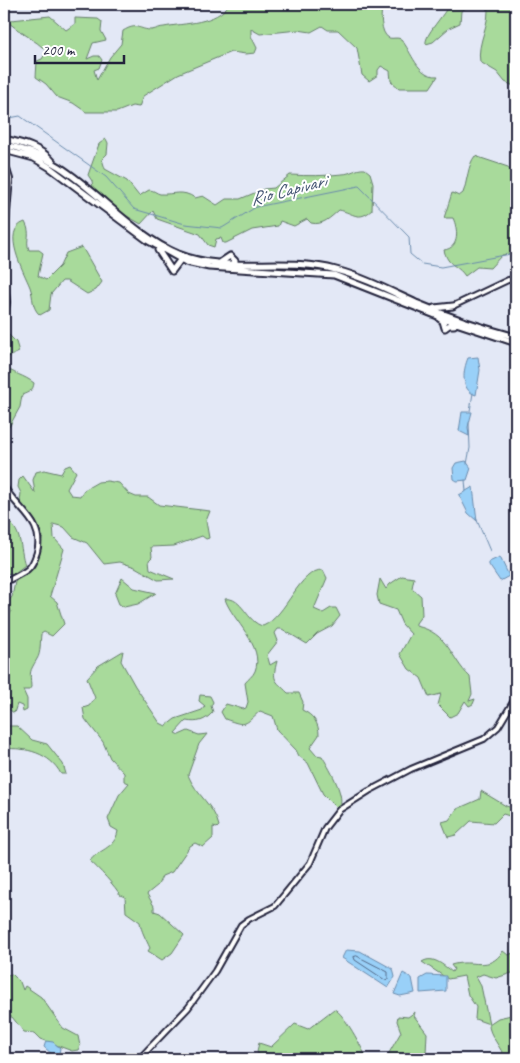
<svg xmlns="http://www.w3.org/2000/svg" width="520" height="1063" font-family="Caveat,sans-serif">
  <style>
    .green { fill: #a8da9b; stroke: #657e6b }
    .water { fill: #99d0f8; stroke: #698aac }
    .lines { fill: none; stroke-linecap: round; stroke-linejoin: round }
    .shore { stroke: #526887; stroke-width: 1 }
    .stream { stroke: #698aac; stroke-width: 1 }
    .secondary-casing { stroke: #22223b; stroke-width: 8 }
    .highway-casing { stroke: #22223b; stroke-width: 9 }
    .secondary { stroke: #fff; stroke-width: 4 }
    .highway { stroke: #fff; stroke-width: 5 }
    .labels { text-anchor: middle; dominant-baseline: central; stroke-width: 4; stroke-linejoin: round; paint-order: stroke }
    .water-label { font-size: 19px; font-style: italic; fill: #465674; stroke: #fff }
  </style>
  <rect width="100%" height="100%" fill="#e3e8f6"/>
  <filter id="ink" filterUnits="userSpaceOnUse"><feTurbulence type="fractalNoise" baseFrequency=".02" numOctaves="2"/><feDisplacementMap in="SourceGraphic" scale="10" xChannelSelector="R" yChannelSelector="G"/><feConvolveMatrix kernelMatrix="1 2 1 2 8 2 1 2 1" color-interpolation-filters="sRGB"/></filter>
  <g filter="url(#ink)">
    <path class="green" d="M229 4H383C380 11 380 34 389 38 393 39 397 37 401 39 412 52 417 77 438 76L430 88H399L391 81 390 71 381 66 378 70V75L369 81 362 75 357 48 338 30H328L322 26 311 32 298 30 260 34 251 29V36L257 48 255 53 246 54 231 52 178 74 143 96 139 107 132 106 117 112H86L73 103 57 97 46 84 36 77 37 61 42 59 47 51C35 40 21 33 9 23L11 20 50 16 66 30 75 24V18L98 19 102 22 101 31 106 40 93 43 87 59 94 56H99L102 60 99 68 94 70 97 80 110 57 121 44 123 31C138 22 138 30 152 30 157 29 160 27 164 27 184 23 217 24 229 4Z
      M449 4H473L461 11 460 23 449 28 433 42 426 44C424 35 445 15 449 4Z
      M487 4H516V87L505 82 497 72 480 62C476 43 492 22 487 4Z
      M106 139 108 143 107 154 102 159 105 169 127 181 139 196 149 190C154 190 156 193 160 194 174 195 182 189 195 198L203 196 217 205 226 199H240L264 189 274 188 290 175C308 176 325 176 342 174 351 174 356 168 365 169L370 173 373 183 372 210C358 222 354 213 339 210 331 217 323 226 311 223L307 219 294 226 280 221 278 226 252 230 226 243H223L221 238 216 239 214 247 208 245 200 234 157 219 153 211 141 224 106 204 93 188 92 181 88 175 99 144Z
      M475 156 508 167 516 180V253L502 255 490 268 477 267 465 276C457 264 448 267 444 250 460 248 458 229 453 218H444L452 193 459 196 463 193C467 183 468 164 475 156Z
      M25 222C32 235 25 239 29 250H39L43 253 38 276 46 280 60 266 66 253 82 247 102 282 96 290 87 294 67 281H62L51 294 49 310 40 315C31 307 34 298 30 287 24 272 0 230 25 222Z
      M4 330 16 342 19 352 4 359Z
      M4 366C13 374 24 375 34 383 33 391 29 392 22 395L20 407 9 427 4 424Z
      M70 465 76 472 67 489 71 495 80 496 84 490 98 482 107 481 119 483 129 494 136 497H148L159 505 210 511 206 521 209 538 206 539 202 536 174 546 151 547 152 557 149 560 150 569 174 579 158 580 135 567 120 562 104 564 87 543 73 537 64 527 53 524 54 538 64 549 50 596 57 602 64 624 52 636 44 632 41 634C40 642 41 653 37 659 29 673 30 670 31 687L29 690H23L27 699V710L23 712 22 706 17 704 14 713 4 706 6 642 4 640V626L11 612 10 609 7 610 4 617V606L12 597 15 582 30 565 43 537 35 520 20 502 21 493 18 487 19 480 23 476 35 493 33 480 36 472 44 470 61 474 65 467Z
      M4 519C23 529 19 547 25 565L15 573 4 574Z
      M323 570 327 578 314 609 323 613 331 608H336L340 616 332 626 317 634 307 644 282 629H278L275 633 278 641 267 655 270 665 277 661C272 681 274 679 288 693H299L303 702 302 710C313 715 319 723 319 735L310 748 316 755 322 756C328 766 345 794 340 806L336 807 323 794 308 763 299 756 296 750 277 730 273 716 260 711C244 725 247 727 225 719L221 712 226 704 243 709 246 708 248 702 245 683C248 679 253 676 255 671 265 646 232 620 225 599 242 596 247 623 263 626 287 616 299 569 323 570Z
      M402 576 414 578 412 588 421 596 422 615 416 623V626C449 633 450 658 470 677L472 694 469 701 475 699 473 704 469 706 465 701 458 713 450 717 438 705 441 694 429 697 421 678 409 669 400 654 411 634 402 624 396 610 379 604 377 595 380 579 386 589 390 584Z
      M122 578 134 588 156 593 138 604 124 607 119 604 115 594Z
      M123 651 121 661 135 686 160 723 166 726 175 719 202 710 205 706 199 701 200 695 210 696 213 702 211 706 213 712C205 721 198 723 186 721L175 733 179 735 188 731 199 735 207 734 199 744 188 775C196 795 214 805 219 826L217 828 213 827V838L203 847 195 843 190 846 172 872 162 876 158 885 147 894 154 906V911L160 913 184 935 172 953 162 960 148 951 150 948C146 939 141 931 140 922L126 912 125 897 120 895C117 888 97 867 90 861 97 850 115 849 118 831L111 827 108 819 119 795 129 783 124 781V773L110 758 103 742 85 719 83 708 89 706 95 698 87 678 98 666Z
      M4 726H17L32 740 47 744 63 764 66 774H61C50 753 26 747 4 749Z
      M481 791 506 806 516 809V818L503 814 494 823 471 821 456 835 448 837 442 822 449 820 457 809 480 799Z
      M503 951 508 955 516 952 515 972 496 978 483 974 476 977 481 986 489 1024 498 1018 516 1014V1059H505C502 1048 488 1034 489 1024L475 1019 476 1007 468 995 464 976 448 979 422 962C433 955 443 965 452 972L454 969 451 965C473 958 489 973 503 951Z
      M12 974 20 982 23 990 25 986 41 997 63 1028 78 1036 80 1046 78 1050 72 1051 40 1039 34 1033 24 1032 12 1017H4V976Z
      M334 1009C344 1013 362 1048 367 1059H260L257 1051 259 1043 271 1047 295 1024 308 1029Z
      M415 1012 414 1016 427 1033 426 1053 422 1059H387L389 1053 401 1032 397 1021 398 1016 408 1017Z"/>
    <path class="water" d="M478 357 480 370 476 395C460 390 463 370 468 358Z
      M462 412H472L468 427 469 436 459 431Z
      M466 461 471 468 467 480 457 481 454 479 453 468 456 463Z
      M473 487 477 521 468 513 459 495Z
      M500 557 509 576 500 581 489 565V562Z
      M346 950 360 951 393 969 395 977 388 988 342 958Z
      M403 973 412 978 415 993 400 996 394 994Z
      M427 975 446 976V991L420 993V979Z
      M46 1041 53 1042 60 1048 59 1054 54 1056 44 1047Z"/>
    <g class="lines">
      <path class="shore" d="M357 956 388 972V979L385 980 355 960 354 957Z"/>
      <path class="stream" d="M4 119 20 116 106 177 134 209 185 224 222 228 256 207 359 186 409 237 410 254 422 264 441 267 516 253
        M470 411 473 393
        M467 464 470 448 469 423
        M465 480 466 491
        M476 518 490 551"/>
      <g class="secondary-casing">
        <path id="secondary" d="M4 160 10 179 4 244
          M4 278 7 302 4 320
          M453 306 508 280 516 279
          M4 486C17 510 45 522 37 552 35 558 33 565 28 569 21 575 11 578 4 583
          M139 1059 188 1008 215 971 241 925 249 919 275 906 310 863 325 828 339 810 369 791 411 769 484 739 498 727 516 697"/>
      </g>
      <g class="highway-casing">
        <path id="highway" d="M4 139C22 143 41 147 53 162
          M4 145C75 155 115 227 178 254 228 274 285 256 336 270 363 277 390 291 416 303 449 317 482 328 516 337
          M4 150 34 158 49 167 147 240 186 262 209 267 334 275 453 322 516 343
          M158 250 172 271
          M221 262 230 256 235 261
          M172 271 181 259
          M434 308 453 306
          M440 319 443 321 445 328 449 325H454"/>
      </g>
      <use href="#secondary" class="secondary"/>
      <use href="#highway" class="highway"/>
    </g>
  </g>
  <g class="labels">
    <g class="water-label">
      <text transform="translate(288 190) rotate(-14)">Rio Capivari</text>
    </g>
  </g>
  <rect width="520" height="1063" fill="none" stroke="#fff" stroke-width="20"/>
  <rect x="10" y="10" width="500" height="1043" fill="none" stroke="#22223b" stroke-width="2" filter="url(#ink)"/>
  <path d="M35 55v8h89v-8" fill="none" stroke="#22223b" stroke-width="2.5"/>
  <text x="42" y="55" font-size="15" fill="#22223b" stroke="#ffffff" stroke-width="4" paint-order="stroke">200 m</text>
</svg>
